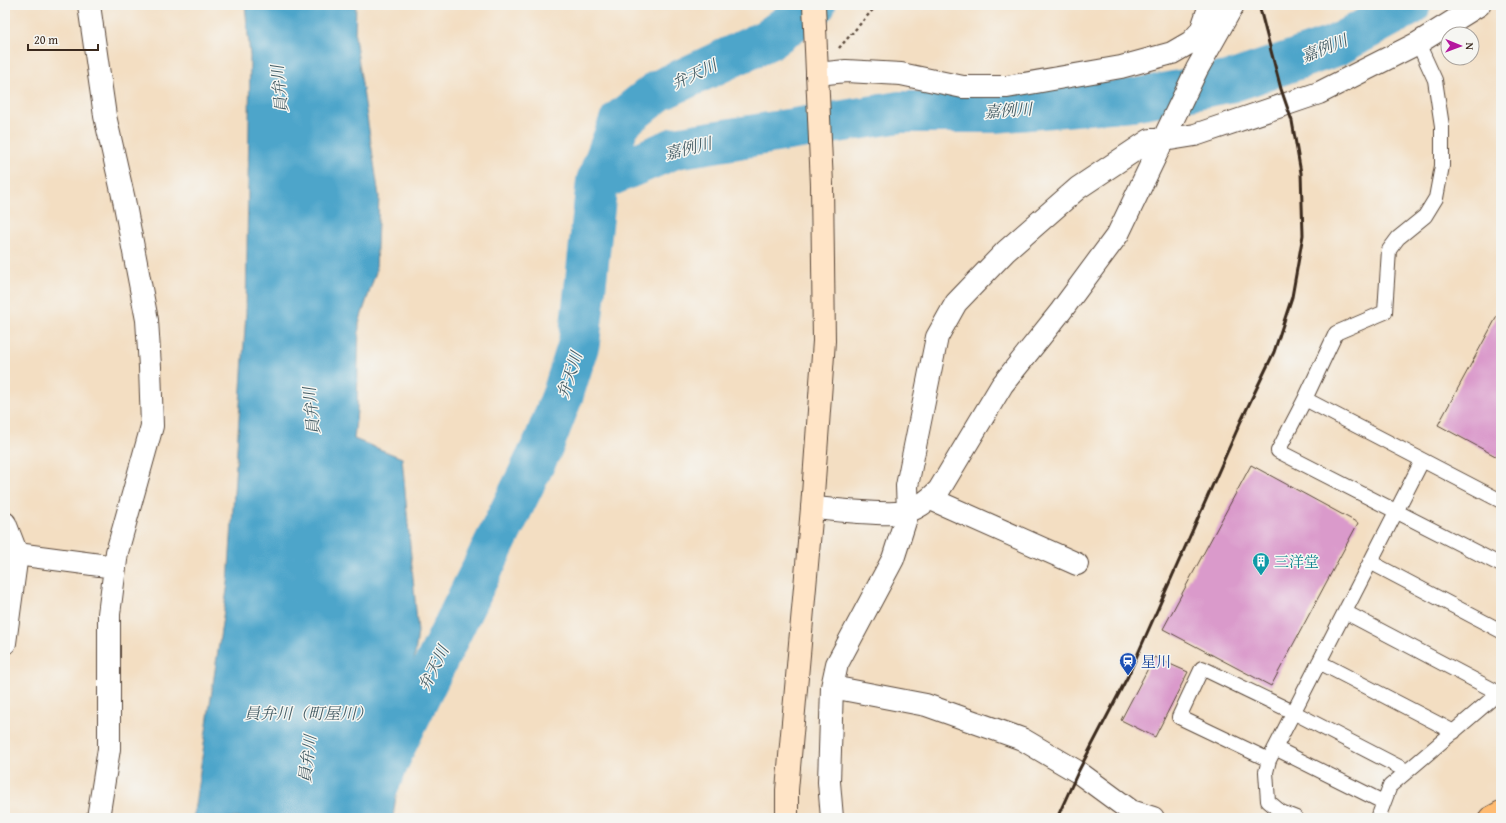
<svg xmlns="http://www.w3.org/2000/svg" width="1506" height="823" font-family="'Gentium Book Plus','Noto Serif JP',serif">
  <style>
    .water { fill: #4ea5ca; stroke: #446874 }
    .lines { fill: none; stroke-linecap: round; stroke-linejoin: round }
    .river { stroke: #4ea5ca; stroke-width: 42 }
    .building { fill: #da9acb }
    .lane-casing { stroke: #574537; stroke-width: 16 }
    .street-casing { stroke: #574537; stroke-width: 24 }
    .secondary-casing { stroke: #574537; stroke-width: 24 }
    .primary-casing { stroke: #574537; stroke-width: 24 }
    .path { stroke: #574537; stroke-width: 2.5; stroke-dasharray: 3 3; stroke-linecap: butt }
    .lane { stroke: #fff; stroke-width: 14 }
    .street { stroke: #fff; stroke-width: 22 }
    .secondary { stroke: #ffe4c6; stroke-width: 22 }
    .primary { stroke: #ffbb71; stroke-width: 22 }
    .rail { stroke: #3b2a1e; stroke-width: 3 }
    .labels { text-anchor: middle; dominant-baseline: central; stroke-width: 3; stroke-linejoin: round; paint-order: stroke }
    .culture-label { font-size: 15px; fill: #0d838f; stroke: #f6f6f2; text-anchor: start }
    .transit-label { font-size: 15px; fill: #164399; stroke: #f6f6f2; text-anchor: start }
    .water-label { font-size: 16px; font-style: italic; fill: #435b63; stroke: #f6f6f2 }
  </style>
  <rect width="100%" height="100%" fill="#f6f6f2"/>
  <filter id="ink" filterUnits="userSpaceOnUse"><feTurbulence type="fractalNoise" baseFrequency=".025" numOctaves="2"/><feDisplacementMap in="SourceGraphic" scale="8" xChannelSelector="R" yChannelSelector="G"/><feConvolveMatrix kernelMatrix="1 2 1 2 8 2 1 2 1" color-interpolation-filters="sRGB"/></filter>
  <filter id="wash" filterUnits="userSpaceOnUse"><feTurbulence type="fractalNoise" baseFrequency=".012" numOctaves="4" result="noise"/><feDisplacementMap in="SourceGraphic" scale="16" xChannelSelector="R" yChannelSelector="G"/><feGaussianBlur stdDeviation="0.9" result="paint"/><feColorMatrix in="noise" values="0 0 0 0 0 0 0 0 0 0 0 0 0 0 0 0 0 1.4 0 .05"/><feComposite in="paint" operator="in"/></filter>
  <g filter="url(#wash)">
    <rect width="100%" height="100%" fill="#f3dec2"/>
    <path class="water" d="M245 5H356L355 37 379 196 376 272 359 323 357 411 354 439 402 458 418 632 393 818H193L228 583 246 313 250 56Z"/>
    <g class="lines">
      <path class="river" d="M597 181 675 148 763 134 900 112H995L1132 100 1233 81 1335 46 1410 5
        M364 818 395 746 544 443 563 394 579 343 597 181 620 121 658 91 769 39 815 5"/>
    </g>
    <g id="blocks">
      <path class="building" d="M1501 309V459L1438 425Z
        M1251 465 1358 523 1271 686 1163 629Z
        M1154 657 1188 672 1155 737 1121 720Z"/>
    </g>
  </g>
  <g filter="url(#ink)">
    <use href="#blocks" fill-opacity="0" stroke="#574537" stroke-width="1"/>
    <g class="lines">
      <g class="lane-casing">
        <path id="lane" d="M1418 43 1435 80 1442 126V166L1436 198 1425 216 1398 238 1389 250 1385 312 1336 333 1305 399 1501 501
          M1305 399 1278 451 1501 565
          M1370 562 1501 631
          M1345 612 1499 693
          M1319 662 1454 732
          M1275 748 1383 802
          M1269 760 1179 717 1202 668 1293 712 1407 771
          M1296 818 1281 812 1268 801 1266 772 1269 760 1422 461
          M1378 818 1390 786 1501 691"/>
      </g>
      <g class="street-casing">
        <path id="street" d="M89 5 105 116 124 200 147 320 150 367 152 426 117 552 109 614V749L98 818
          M817 74 846 71 901 74 963 87H1007L1121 67 1172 53 1191 42 1201 31 1210 5
          M931 499 1077 564
          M812 508C832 509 893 517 909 511 920 507 931 498 939 490L1002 385 1061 311 1118 234 1197 69 1233 5
          M5 523 17 554
          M5 643 17 554 115 567
          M832 687 926 705 1022 739 1078 772 1131 811 1153 818
          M832 818 829 782 832 687 837 664 893 559 908 512 907 486 937 337 956 303 1006 251 1078 188 1150 140H1164L1195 135 1319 93 1418 43 1479 5"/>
      </g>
      <g class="secondary-casing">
        <path id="secondary" d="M787 818V790L812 508 824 341 822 185 814 5"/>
      </g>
      <g class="primary-casing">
        <path id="primary" d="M1490 818 1501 812"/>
      </g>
      <path class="path" d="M839 48 877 5"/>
      <use href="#lane" class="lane"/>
      <use href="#street" class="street"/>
      <use href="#secondary" class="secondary"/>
      <use href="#primary" class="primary"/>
      <path class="rail" d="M1057 818 1078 772 1128 676 1241 421 1274 352 1292 297 1303 235 1301 173 1292 121 1281 89 1259 5"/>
    </g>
  </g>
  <defs>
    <g id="building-pin" transform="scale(0.9)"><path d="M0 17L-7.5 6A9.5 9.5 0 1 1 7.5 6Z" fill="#0f9aa8" stroke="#f6f6f2"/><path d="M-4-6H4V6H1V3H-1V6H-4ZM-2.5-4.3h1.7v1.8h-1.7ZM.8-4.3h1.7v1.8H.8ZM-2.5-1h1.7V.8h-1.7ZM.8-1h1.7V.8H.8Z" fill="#fff"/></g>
    <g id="station-pin" transform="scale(0.9)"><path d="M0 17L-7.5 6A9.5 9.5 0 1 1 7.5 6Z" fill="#1a4fb4" stroke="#f6f6f2"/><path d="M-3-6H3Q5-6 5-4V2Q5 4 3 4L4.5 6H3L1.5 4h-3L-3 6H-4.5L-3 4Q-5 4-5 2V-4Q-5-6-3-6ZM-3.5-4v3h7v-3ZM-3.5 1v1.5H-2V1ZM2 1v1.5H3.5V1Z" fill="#fff"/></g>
  </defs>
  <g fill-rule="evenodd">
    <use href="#building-pin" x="1261" y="561"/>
    <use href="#station-pin" x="1128" y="661"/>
  </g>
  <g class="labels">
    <g class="culture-label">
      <text x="1274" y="561">三洋堂</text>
    </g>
    <g class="transit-label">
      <text x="1141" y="661">星川</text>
    </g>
    <g class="water-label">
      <text transform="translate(1324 48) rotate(-22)">嘉例川</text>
      <text transform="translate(694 74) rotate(-25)">弁天川</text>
      <text transform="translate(279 89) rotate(-96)">員弁川</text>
      <text transform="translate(1008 110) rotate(-4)">嘉例川</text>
      <text transform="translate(688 148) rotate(-14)">嘉例川</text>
      <text transform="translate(569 375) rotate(-72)">弁天川</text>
      <text transform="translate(311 411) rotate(-96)">員弁川</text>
      <text transform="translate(433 668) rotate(-64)">弁天川</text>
      <text x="308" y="713">員弁川（町屋川）</text>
      <text transform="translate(307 759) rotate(-83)">員弁川</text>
    </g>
  </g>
  <rect width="1506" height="823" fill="none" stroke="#f6f6f2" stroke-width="20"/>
  <g transform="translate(1460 46) rotate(91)"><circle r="19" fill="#f6f6f2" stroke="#aba49d"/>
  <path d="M0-3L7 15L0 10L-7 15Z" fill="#b5179e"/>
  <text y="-6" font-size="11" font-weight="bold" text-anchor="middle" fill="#3b2a1e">N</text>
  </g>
  <path d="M28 44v6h70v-6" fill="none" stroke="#3b2a1e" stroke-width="2"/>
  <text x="34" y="44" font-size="12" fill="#3b2a1e" stroke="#f6f6f2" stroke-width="3" paint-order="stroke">20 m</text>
</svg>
